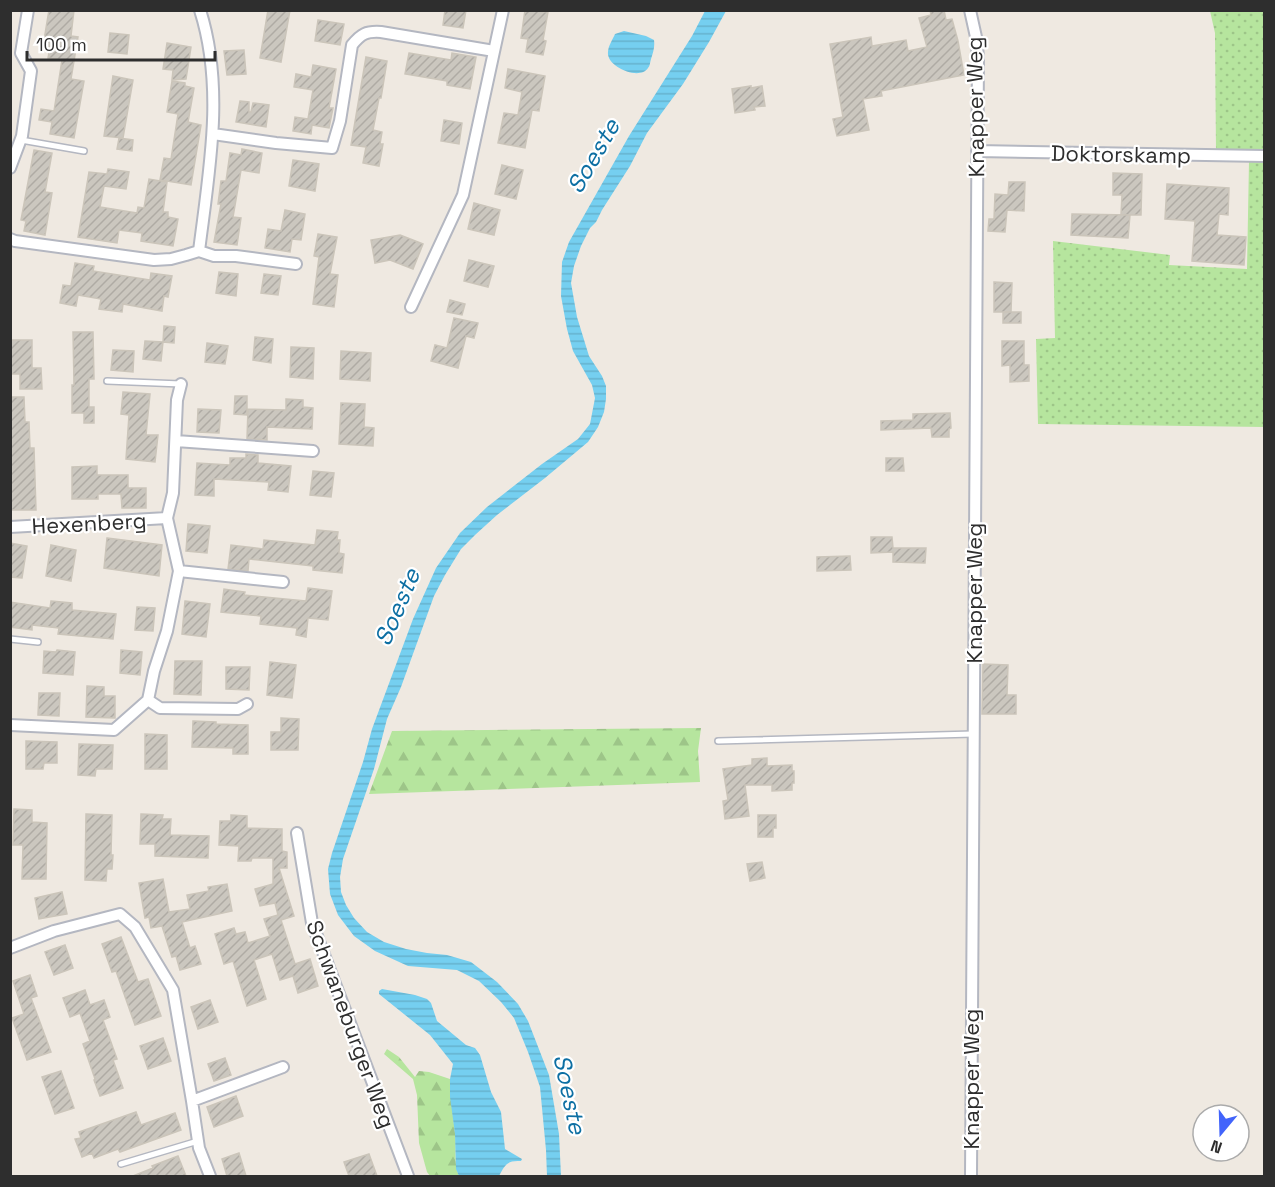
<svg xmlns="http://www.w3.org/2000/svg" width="1275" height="1187" font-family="'Space Grotesk',sans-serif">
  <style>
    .grass { fill: url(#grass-dots) }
    .forest { fill: url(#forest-firs) }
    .water { fill: url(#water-rules) }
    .building { fill: url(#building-hatch); stroke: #cbc5ba; stroke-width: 1.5 }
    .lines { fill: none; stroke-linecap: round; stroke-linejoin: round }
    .service-casing { stroke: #b4b7c1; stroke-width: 8 }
    .minor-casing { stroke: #b4b7c1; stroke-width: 14 }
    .service { stroke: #fff; stroke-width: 5 }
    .minor { stroke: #fff; stroke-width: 10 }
    .labels { text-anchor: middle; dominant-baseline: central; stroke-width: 4.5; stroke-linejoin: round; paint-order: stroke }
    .street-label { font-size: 22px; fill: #2e2e2e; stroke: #fff }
    .water-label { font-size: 24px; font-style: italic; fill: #0d6fa3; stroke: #fff }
  </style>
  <defs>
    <pattern id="grass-dots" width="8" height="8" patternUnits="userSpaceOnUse" patternTransform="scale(1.5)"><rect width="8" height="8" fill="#b6e59e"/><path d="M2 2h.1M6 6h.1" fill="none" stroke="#9dc588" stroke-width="1.8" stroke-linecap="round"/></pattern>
    <pattern id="forest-firs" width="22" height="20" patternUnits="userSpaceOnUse" patternTransform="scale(1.5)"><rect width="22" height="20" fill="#b6e59e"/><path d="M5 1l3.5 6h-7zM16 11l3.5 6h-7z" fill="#9dc588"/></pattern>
    <pattern id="water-rules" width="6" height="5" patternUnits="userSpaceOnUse" patternTransform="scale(1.5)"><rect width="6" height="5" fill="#75cff0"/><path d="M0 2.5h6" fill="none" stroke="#66b2ce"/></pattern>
    <pattern id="building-hatch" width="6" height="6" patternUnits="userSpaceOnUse" patternTransform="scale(1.5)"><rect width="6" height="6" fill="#cbc7bf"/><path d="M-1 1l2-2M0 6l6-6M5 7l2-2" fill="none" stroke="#afaba4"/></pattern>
  </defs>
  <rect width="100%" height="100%" fill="#efe9e1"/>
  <path class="grass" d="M1210 11H1264V153L1216 152 1215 33Z
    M1249 161H1264V427L1038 424 1036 339 1055 338 1053 241 1170 255 1169 265 1247 269Z"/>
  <path class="forest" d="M701 728 698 751 700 782 369 794 392 731Z
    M387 1049 399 1057 415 1077 419 1071 429 1072 450 1079C450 1097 453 1114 455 1133 457 1147 453 1163 459 1176H430L427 1172 419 1143 417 1095 413 1079 384 1054Z"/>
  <path class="water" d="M705 11H726L709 42 683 84 647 133 630 166 602 210 596 222 590 228 581 246 574 266 571 283 577 317 589 356 602 376 606 386V399L604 412 598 427 588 442 545 478 497 515 475 535 461 549 445 575 434 596 401 687 387 719 374 769 343 859 340 877 341 892 346 905 354 918 367 932 384 942 406 949 427 953 447 955 471 962 497 982 518 1004 528 1021 549 1075 559 1134 561 1176H547L546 1150 540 1087 528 1052 514 1018 501 1002 479 981 457 970 408 966 375 951 354 936 338 915 330 894 328 869 332 853 363 762 372 729 413 619 436 568 460 533 487 507 542 464 578 439 590 424 595 398 592 385 573 351 567 329 561 296 562 262 569 242 629 136 692 36Z
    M624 31 646 36 654 40C655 47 653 53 651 59 650 62 650 66 648 68 640 81 606 67 608 52 608 46 613 39 615 34Z
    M382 989 415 995 427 999 431 1003 437 1021 466 1045 475 1048 480 1055 491 1092 501 1112 505 1149 522 1159 521 1161C507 1160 505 1165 499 1176H459L456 1169 455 1134 450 1097V1079L453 1064 430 1035 379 994V991Z"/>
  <path class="building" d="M49 10H74L71 36 78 37 71 79 84 81 74 138 50 134 52 122 39 120 41 109 54 111 62 60 48 58 50 47 43 46Z
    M268 10H290L281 62 260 58Z
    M445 10H466L463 28 443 25Z
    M525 10 548 12 543 40 546 41 543 55 526 52 528 39 521 38Z
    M930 10H944L946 20 952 19 958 41 964 75 881 91 882 96 863 99 869 130 837 136 833 119 843 117 830 44 871 37 872 46 906 40 908 51 927 47 919 18 931 15Z
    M318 20 344 24 340 45 315 41Z
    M110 33 129 35 127 54 108 52Z
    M167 43 191 47 186 79 172 80 173 70 163 69Z
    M244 50 246 74 227 75 224 51Z
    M409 53 451 60 452 53 476 57 470 89 447 85V81L405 74Z
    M366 57 387 61 381 98H379L373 130 382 132 380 144H383L379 166 363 163 366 147 351 145Z
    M313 65 336 69 329 108H333L329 128 312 125 311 134 293 131 295 117 308 119 313 90 294 87 296 74 311 77Z
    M508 69 545 76 539 111 532 110 525 148 498 143 504 113 518 115 522 92 505 88Z
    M113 76 133 80 123 138 104 136Z
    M172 81 185 83V86L194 88 188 122 201 125 191 185 160 180 164 158 171 159 178 114 167 112Z
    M751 86V88L762 86 765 106 754 107 755 110 735 113 732 89Z
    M240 101 249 102V112H251L253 103 269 105 266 127 236 122Z
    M444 120 462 123 459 144 441 141Z
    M119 138 133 140 132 151 117 149Z
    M242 149 262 153 259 173 241 170 233 217 241 218 237 245 214 242 221 204H218L221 181H226L230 153 241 155Z
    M34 150 52 153 45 192 52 193 45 235 24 231 26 221 21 220Z
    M293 160 319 164 315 191 289 186Z
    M502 165 523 170 516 199 495 194Z
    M108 169 129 172 126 189 104 186 100 207 137 213 138 207 144 208 149 179 167 182 163 212H168V217L178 219 173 246 141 241 142 233 119 230 117 243 78 237 89 172 107 174Z
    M1113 173 1142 174 1141 215H1121L1122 195H1113Z
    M1009 182H1025L1024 211 1007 210 1005 232 988 231 989 219H994L995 194 1008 195Z
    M1167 184 1229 188 1228 215 1219 214 1217 235 1246 237 1244 265 1192 261 1195 221 1165 219Z
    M474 203 500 210 494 235 468 229Z
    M285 210 305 214 301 240 292 239 290 252 265 248 268 229 281 231Z
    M1072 214 1130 215 1128 238 1071 235Z
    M318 234 337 237 330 274 338 275 334 307 313 304 319 257 314 256Z
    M400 235 423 244 413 269 390 260 375 263 371 240Z
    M469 260 494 266 488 287 464 281Z
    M75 263 94 266 93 271 150 280 151 273 172 276 168 297 164 296 162 311 123 304 122 312 99 309 101 299 78 295 76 306 60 303 63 285 71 286Z
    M219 272 238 274 236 296 216 293Z
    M264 274 281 276 278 295 261 293Z
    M994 282 1012 283 1011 312H994Z
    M450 300 465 304 462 315 447 312Z
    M1003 312H1021V323H1003Z
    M454 318 478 323 474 338 466 336 458 368 431 361 435 345 447 348Z
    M164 326 175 327 174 343 163 342Z
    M73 332H93L94 379H89V407H94V423H84V413H72V385H74Z
    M255 337 273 339 271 363 253 360Z
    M10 340H32V368H41L42 389H20V374H10Z
    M145 341 163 342 161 361 143 359Z
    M1002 341H1024V365H1029V381L1010 382V365L1002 366Z
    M207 343 228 346 225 364 205 362Z
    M291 347 314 348 313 379 290 377Z
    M113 350 134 351 133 372 111 370Z
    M341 351 371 353 370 381 340 379Z
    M123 392 150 394 146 435H158L155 462 126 459 129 415 121 414Z
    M235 396H247V415L234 414Z
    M10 397H24L25 422H29L30 448H34L36 510H10Z
    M286 399 303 400V407L313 408 312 429 267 427V440L247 439 248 409 286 410Z
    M341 403 365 404 364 427 374 428 373 446 339 444Z
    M198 409 221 410 219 433 197 432Z
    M950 413 951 428 949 429V437H932L931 428 881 430V421L913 420V414Z
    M246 454 258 455V463L291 466 288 492 268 490 269 482 214 479V496L195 495 197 463 230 465V458H246Z
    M886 458H903L904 471H886Z
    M97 466V475H128V488H146V508H122L121 494H98V499H72V467Z
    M313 471 334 473 331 497 310 495Z
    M188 524 210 526 207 553 186 551Z
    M317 530 338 532 337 540H340L339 553 344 554 342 573 313 570V566L249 559 248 571 228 569 231 545 263 549 264 540 315 545Z
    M871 537H892L893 548H926L925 563 893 562V552L871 553Z
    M107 538 162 545 159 576 104 568Z
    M10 543 27 546 22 578 10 577Z
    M51 545 76 550 71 581 46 576Z
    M850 556 851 570 817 571V557Z
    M308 588 332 591 328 620 308 618 306 637 296 635 297 628 260 624 261 616 221 612 224 589 245 592 244 595 306 601Z
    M51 601 72 603V610L116 614 113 639 58 634 59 628 32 625V630L10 627V602L50 608Z
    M185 601 210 604 206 637 182 634Z
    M137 607 155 608 153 631 135 630Z
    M57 650 75 652 73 675 43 673 44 651 56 652Z
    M121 650 142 652 140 675 120 673Z
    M175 661H202L201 695 174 694Z
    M270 662 296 665 292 698 267 695Z
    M983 664 1008 665 1007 695H1016V714H982Z
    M226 667H250L249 690 226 689Z
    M87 686 104 687V696H115V718L86 717Z
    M39 693H60L59 716 38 715Z
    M281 718 299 719 298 750H271V732H281Z
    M193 721 216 722V724L248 725V754H233V748L192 747Z
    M145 734 167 735V769H145Z
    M26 741 57 742V763H44L43 769H26Z
    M79 744 113 745 112 769H96L95 776 78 775Z
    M767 758V766L792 765V771H794V783H792V790L772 791V785H745L749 816 725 819 723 801 728 800 723 769 752 765V759Z
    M14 809 32 810V822L47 823 46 879H22L23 845H13Z
    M86 814 112 815 111 855H113L112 869H107L106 881 85 880Z
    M141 814 163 815 162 819H171L170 835 209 836 208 858 155 856V844H140Z
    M231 815 247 816V828L282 829V851L287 852V868H279L294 916 281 920 295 964 310 959 318 986 298 993 293 976 280 980 272 954 254 960 266 999 247 1006 233 961 224 964 215 934 234 928 236 934 245 932 248 943 270 936 264 919 278 915 275 903 260 906 255 889 273 884V858H252L251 861H238L239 846 219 845 220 821H231Z
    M758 815H776V828H773V837H758Z
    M762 862 765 878 750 881 747 864Z
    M163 879 169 912 190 909 187 895 209 891 208 887 227 884 232 911 182 922 190 948 195 946 201 964 180 970 176 956 172 957 162 926 151 928 149 917 145 918 139 883Z
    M62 892 67 914 39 919 35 898Z
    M121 937 138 982 148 979 161 1016 135 1025 116 971 112 972 102 944Z
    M65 945 73 968 54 975 45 952Z
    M30 975 37 996 31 998 51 1052 27 1060 12 1018 24 1014 13 981Z
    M85 990 90 1005 104 1000 110 1017 103 1020 117 1059 113 1060 123 1088 100 1096 94 1080 95 1079 83 1044 90 1041 80 1013 70 1017 63 998Z
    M210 1000 218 1022 198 1029 191 1007Z
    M163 1038 171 1061 148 1069 140 1046Z
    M225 1058 231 1075 214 1081 208 1064Z
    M61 1071 74 1108 55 1114 42 1077Z
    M236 1096 243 1116 214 1127 207 1107Z
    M136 1112 141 1125 175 1113 181 1130 120 1152 118 1149 94 1158 92 1153 82 1157 75 1139 81 1138 79 1132Z
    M239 1153 246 1176H227L222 1159Z
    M369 1154 377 1176H349L344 1162Z
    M178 1156 186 1176H133L153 1168 152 1166Z"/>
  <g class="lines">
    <g class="service-casing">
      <path id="service" d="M21 140 84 151
        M107 381 181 384
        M10 639 38 642
        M718 741 973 734
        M121 1164 198 1141"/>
    </g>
    <g class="minor-casing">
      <path id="minor" d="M970 10 976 37 978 57 971 1176
        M213 134 276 143 332 148 340 121 352 45C361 34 366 31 381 32L494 51
        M977 151 1264 156
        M10 168 22 136 31 71 21 53 28 10
        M10 239 15 241 154 260 171 259 186 255 199 251 214 256H236L296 264
        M199 251C209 171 225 88 200 10
        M411 307 463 195 503 10
        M176 441 313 451
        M10 527 167 518
        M179 571 283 582
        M148 700 160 708 238 709 247 704
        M10 725 114 730 148 700 154 671 167 631 179 571 167 518 173 493 177 400 181 384
        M297 833 312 923 408 1176
        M10 948 54 931 120 914 135 927 173 990 192 1101 283 1067
        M192 1101 199 1148 210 1176"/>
    </g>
    <use href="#service" class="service"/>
    <use href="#minor" class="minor"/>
  </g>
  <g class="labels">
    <g class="street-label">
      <text transform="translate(975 107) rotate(-91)">Knapper Weg</text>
      <text transform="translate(1121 154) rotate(1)">Doktorskamp</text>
      <text transform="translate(89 523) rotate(-3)">Hexenberg</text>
      <text transform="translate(974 593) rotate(-90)">Knapper Weg</text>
      <text transform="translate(351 1024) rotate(70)">Schwaneburger Weg</text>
      <text transform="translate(971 1079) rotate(-90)">Knapper Weg</text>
    </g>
    <g class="water-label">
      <text transform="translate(593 156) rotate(-60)">Soeste</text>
      <text transform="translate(397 607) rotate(-67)">Soeste</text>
      <text transform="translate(570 1094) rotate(78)">Soeste</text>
    </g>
  </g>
  <rect width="1275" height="1187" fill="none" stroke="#2e2e2e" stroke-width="24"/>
  <g transform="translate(1221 1133) rotate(199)"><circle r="28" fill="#ffffff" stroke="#ababab" stroke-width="1.5"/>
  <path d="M0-4.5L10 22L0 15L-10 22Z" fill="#4264fb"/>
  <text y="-9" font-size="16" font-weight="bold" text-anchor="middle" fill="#2e2e2e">N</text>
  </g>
  <path d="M27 51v9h188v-9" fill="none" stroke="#2e2e2e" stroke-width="3"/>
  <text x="36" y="51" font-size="18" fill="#2e2e2e" stroke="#ffffff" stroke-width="4.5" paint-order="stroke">100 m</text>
</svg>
